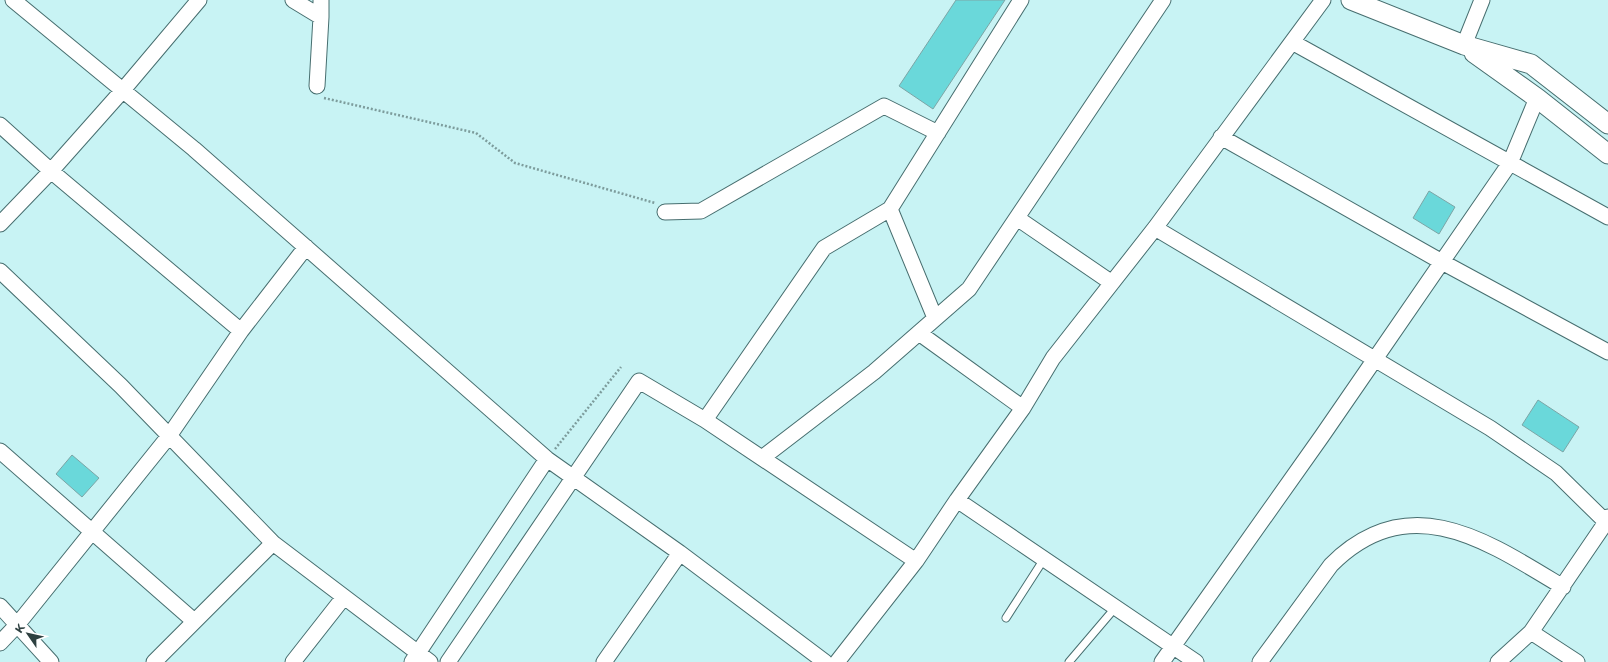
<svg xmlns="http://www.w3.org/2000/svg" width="1608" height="662" font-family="Montserrat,sans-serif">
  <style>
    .building { fill: #6ad8da; stroke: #7ca5a6 }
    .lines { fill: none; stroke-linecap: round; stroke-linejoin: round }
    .service-casing { stroke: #476e6f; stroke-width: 9 }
    .minor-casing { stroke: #476e6f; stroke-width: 17 }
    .tertiary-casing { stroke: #476e6f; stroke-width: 21 }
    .path { stroke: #7d9c9c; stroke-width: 2.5; stroke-dasharray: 2 2; stroke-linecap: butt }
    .service { stroke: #fff; stroke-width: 7 }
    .minor { stroke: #fff; stroke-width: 15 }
    .tertiary { stroke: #fff; stroke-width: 19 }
  </style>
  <rect width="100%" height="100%" fill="#c8f3f4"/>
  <path class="building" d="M956 0H1005L933 109 899 86Z
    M1429 191 1455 207 1439 234 1413 218Z
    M1538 400 1579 427 1563 452 1522 425Z
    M72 455 99 478 82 497 56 474Z"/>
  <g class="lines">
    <g class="service-casing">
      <path id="service" d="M1006 618 1044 559
        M1069 662 1115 608"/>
    </g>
    <g class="minor-casing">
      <path id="minor" d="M13 0 194 149 547 459 680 553 825 662
        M293 0 321 17
        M1292 42 1608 217
        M1464 45 1482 0
        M317 86 321 17V0
        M0 125 51 171 241 331
        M1221 137 1442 262 1608 352
        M890 209 935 318
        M665 212 701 211 884 106 938 133
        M1017 218 1112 283
        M0 224 51 171 123 90 199 0
        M1155 228 1490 428 1556 473 1608 524
        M0 271 121 386 273 543 430 662
        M919 333 1023 408 1053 358 1155 228 1323 0
        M705 420 824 248 890 209 1021 0
        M0 451 194 621
        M762 458 874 372 969 289 1163 0
        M957 500 1196 662
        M0 606 51 662
        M1531 632 1577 662
        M0 643 17 625 169 436 241 331 306 247
        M154 662 273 543
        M293 662 344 597
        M412 662 547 459
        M448 662 639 381 705 420 916 561
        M604 662 680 553
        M837 662 916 561 957 500 1023 408
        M1162 662 1322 436 1510 163 1537 98
        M1260 662 1331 565C1409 487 1487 541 1563 587
        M1498 662 1531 632 1606 522 1608 517"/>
    </g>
    <g class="tertiary-casing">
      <path id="tertiary" d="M1351 0 1464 45 1531 64 1608 124
        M1474 53 1537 98 1608 154"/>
    </g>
    <path class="path" d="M324 98 476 133 515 163 655 203
      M555 449 621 367"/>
    <use href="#service" class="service"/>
    <use href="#minor" class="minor"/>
    <use href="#tertiary" class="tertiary"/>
  </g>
  <g transform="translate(28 634) rotate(304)" stroke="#ffffff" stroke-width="3" paint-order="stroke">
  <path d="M0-3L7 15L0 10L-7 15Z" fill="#2e4040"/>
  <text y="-6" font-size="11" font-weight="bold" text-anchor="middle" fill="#2e4040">K</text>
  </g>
</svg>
